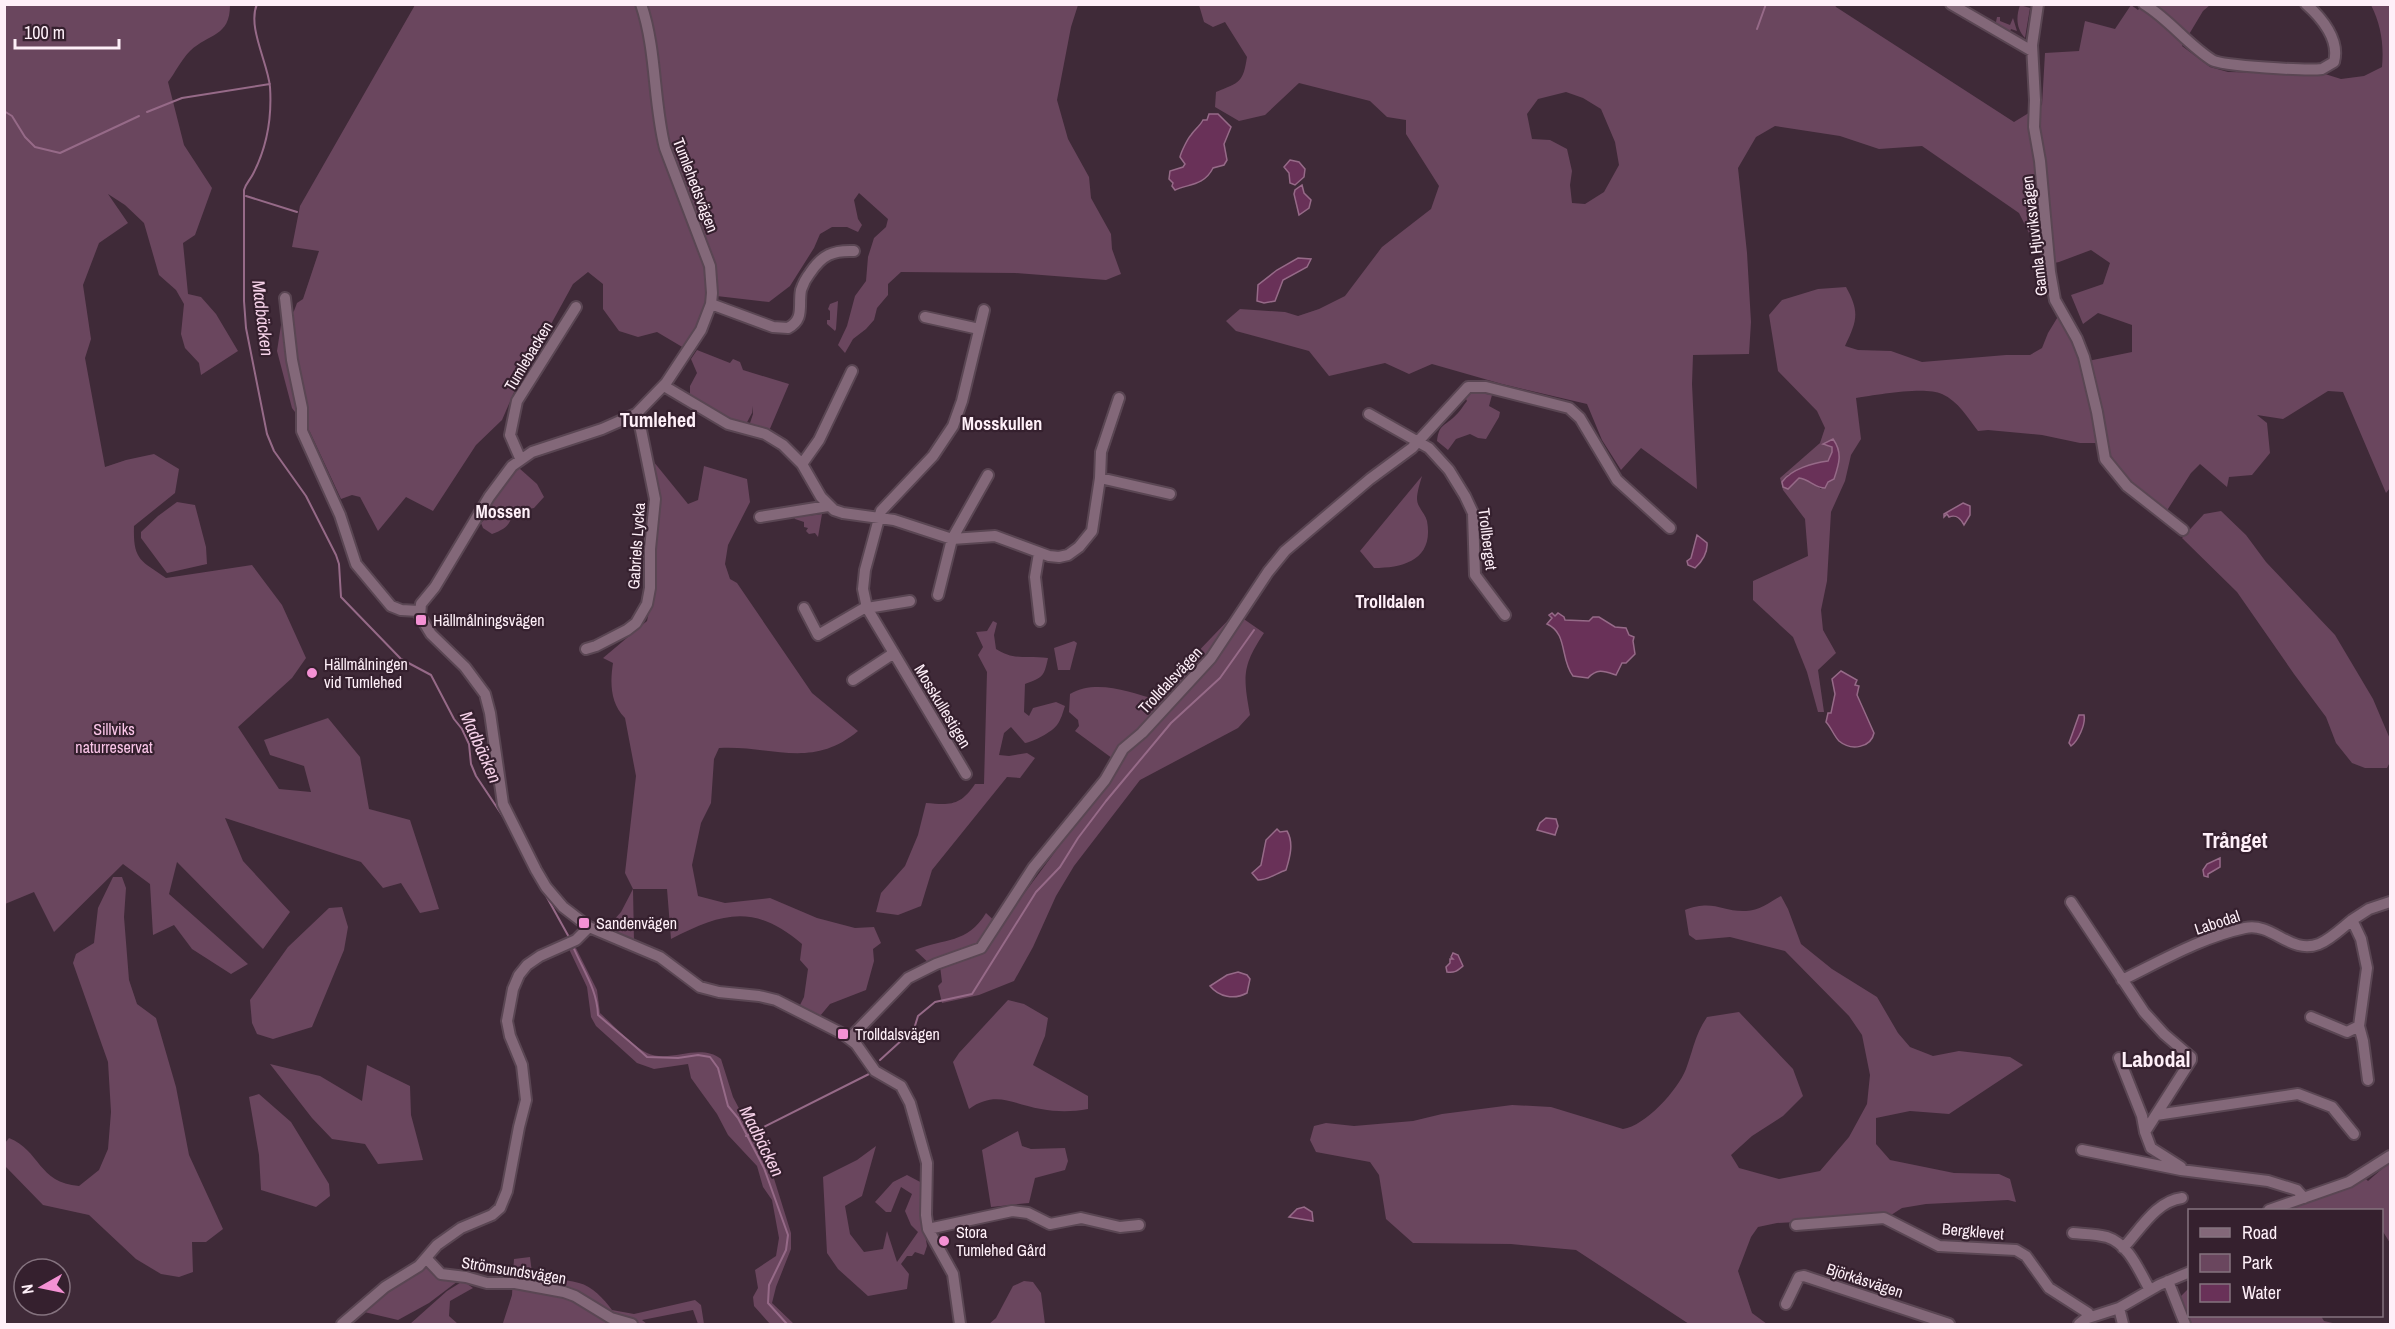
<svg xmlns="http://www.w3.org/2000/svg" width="2395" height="1329" font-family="'Archivo Narrow',sans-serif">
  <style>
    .green { fill: #6a465e; fill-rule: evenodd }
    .water { fill: #693158; stroke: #966a88; stroke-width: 1.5 }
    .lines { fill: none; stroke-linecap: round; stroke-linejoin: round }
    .stream { stroke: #966a88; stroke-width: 2 }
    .minor-casing { stroke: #5a4653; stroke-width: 14 }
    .minor { stroke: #836879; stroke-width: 10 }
    .poi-dot { fill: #f491d4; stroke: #35202e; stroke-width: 2 }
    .labels { text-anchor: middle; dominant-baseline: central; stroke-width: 4.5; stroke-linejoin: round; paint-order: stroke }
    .street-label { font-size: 16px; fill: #feeff8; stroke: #35202e }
    .poi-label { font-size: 16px; fill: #feeff8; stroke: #35202e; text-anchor: start }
    .park-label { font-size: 16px; fill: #fbc6e9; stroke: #35202e }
    .water-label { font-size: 18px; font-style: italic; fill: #f5d1e8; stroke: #35202e }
    .neighbourhood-label { font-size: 18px; font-weight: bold; fill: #feeff8; stroke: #35202e }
    .quarter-label { font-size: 20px; font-weight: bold; fill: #feeff8; stroke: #35202e }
    .district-label { font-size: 22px; font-weight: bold; fill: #feeff8; stroke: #35202e }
  </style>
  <rect width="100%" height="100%" fill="#3f2a38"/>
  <path class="green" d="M5 4 230 5C230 37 209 33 190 51 181 60 175 73 168 82L184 145 212 188 195 235 183 243 188 294 201 297 216 314 238 351 201 375 199 363 185 348 181 334 184 304 176 290 159 275 144 223 125 205 108 194 128 223 99 243 83 285 91 339 85 358 105 467 126 460 154 454 179 469 175 493 134 526C133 560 140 560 166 578L252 565 282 605 306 658 292 678 238 727 279 789 311 792 304 766 270 755 264 740 328 718 360 757 369 809 410 820 439 909 420 913 401 883 383 888 361 862 225 818 243 861 290 912 263 949 177 862 169 894 248 964 231 974 192 949 174 925 153 935 150 884 123 864 54 932 34 892 5 904Z
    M415 5H1078L1071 27 1057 100 1068 139 1089 177 1091 198 1111 234 1112 249 1121 274 1106 280 1015 273 901 272 888 284V295L877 308 874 320 866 329 853 339 845 353 838 345 847 326 855 296 866 281 868 257 874 238 886 227 888 219 859 193 854 200 858 219 862 225 858 232 847 227H832L820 234 814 248 790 286 769 302 708 295 699 322 684 348 657 332 638 337 619 331 603 309V284L588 272 573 284 515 390 502 420 476 445 433 511 406 497 378 531 360 497 352 495 341 499 310 432 292 408 277 351 281 325 294 311 297 303 303 299 319 251 292 247 300 206Z
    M1199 5H1835L1836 7 2014 122 2042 105 2045 53 2079 51 2085 21 2115 29 2131 5 2138 10 2142 5H2210L2203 11 2182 46 2210 67 2228 72 2325 74 2341 79 2364 76 2382 67C2384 44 2381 25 2371 5H2390V488L2386 493 2343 392 2328 391 2283 419 2257 415 2267 423 2270 453 2252 475 2229 477 2227 487 2200 464 2191 473 2166 512 2125 478 2108 451 2098 443H2080L2042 435 1988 430 1978 431C1968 418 1958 401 1942 394 1925 386 1876 395 1856 398L1861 439 1851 455 1845 481 1831 512 1827 581 1821 610 1823 630 1836 653 1818 670 1824 712H1818L1807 672 1793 637 1753 600V581L1808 556 1805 519 1783 490 1780 478 1820 443 1825 428 1817 411 1778 371 1769 315 1782 300 1818 289 1846 287C1860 312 1857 321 1845 346L1858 350 1891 351 1922 362 2006 355H2030L2042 348 2048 333 2059 315 2083 362 2132 352V325L2098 313 2083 324 2071 295 2103 284 2110 263 2091 250 2059 262 2045 265 2019 213 1922 146 1879 149 1840 136 1775 126 1756 137 1738 168 1747 253 1751 322 1749 354 1693 355 1692 384 1697 489 1641 448 1621 470 1602 440 1587 404 1502 384 1432 364 1409 374 1385 363 1329 376 1309 351 1236 331 1226 321 1240 309 1285 312 1298 316 1319 309 1345 296 1382 247 1431 209 1439 186 1406 134V120L1387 117 1370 101 1299 83 1265 115 1239 121 1215 107 1216 92C1240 82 1243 83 1247 57L1225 22 1213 27 1204 22ZM1566 92 1583 98 1601 109 1615 142 1619 165 1604 192 1585 204 1572 203 1570 185 1572 171 1567 149 1550 140 1532 139 1527 114 1538 99ZM1832 441C1839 466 1841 470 1821 489L1808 479 1787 475 1807 466 1828 461 1832 452V447L1823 445Z
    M2020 5 2030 8 2025 38C2016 28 2016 17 2020 5Z
    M1997 17H2000V21L2010 25 2013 18 2017 31 2011 29 2008 36 1995 27Z
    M838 301 836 329 835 331 827 324V320H830V311L828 309 830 304Z
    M697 350 730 363 733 359 740 362 743 370 789 384 769 431 749 426 753 414 752 406V413L745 426 735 423 690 399V386L697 373 691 359Z
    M1469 391 1471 394 1475 392 1492 395 1489 406 1500 412 1499 417 1486 439 1478 438 1470 434 1456 439 1448 450 1437 441C1439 425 1443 427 1454 417 1459 413 1463 406 1467 401L1464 395Z
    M649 456 688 504 698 500 704 466 747 479 750 502 728 545 725 564 730 579 737 583 812 693 858 731C811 770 773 745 719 748L714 759 711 803 701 823 692 865 698 896 725 903 770 898 817 918 855 928 874 927 881 943 873 949 874 961 866 990 830 1004 820 1016 800 1005 804 997 808 969 800 960 802 944C754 903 722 913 671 939L667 889H633L634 942 605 930 621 912 633 889 625 873 636 776 625 718C610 703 610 682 613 663L603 658 647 621 656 580 657 501Z
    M519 468 537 484 544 497 534 508 513 512C510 526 505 529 492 534L483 528 481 523 484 520H489L493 510 491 504C497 491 503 472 519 468Z
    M1422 476C1420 483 1417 492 1417 499 1417 507 1425 513 1427 521 1434 559 1405 568 1374 568L1360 551Z
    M177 502 195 505 206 547 207 564 167 573 141 538V532L158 516Z
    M2221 511 2246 535 2266 562 2335 635 2373 699 2390 739V762L2387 768H2365L2352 763 2336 743 2326 717 2294 674 2237 592 2182 538 2204 514Z
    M805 513 806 516 822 514 818 537 815 533 809 534 806 531 808 528 804 527V522L795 519 794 517Z
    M1235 613 1264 633C1242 666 1243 676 1250 715L1238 728 1140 780 1074 866 1056 896 1033 947 1014 981 979 995 942 1003 938 986 942 982 940 966 934 968 915 950C945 938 967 944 986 913L1000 926 1120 764 1075 731 1079 726 1078 720 1069 712 1070 694C1096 679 1130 692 1157 700L1166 685Z
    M993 621 997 623 994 635 996 649C1014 661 1027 655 1048 658 1044 677 1043 677 1025 684L1024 712 1029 716 1033 708 1056 702 1065 706C1063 712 1061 720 1057 725 1052 732 1033 742 1025 743L1011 727 1004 733 999 755 1009 756 1027 753 1035 758 1020 778 1007 777 932 870 921 906 898 915 876 912 881 893 905 866 918 835 926 803C951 805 960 806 975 784H984L987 672 978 655 983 647 976 632 987 631Z
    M1074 641 1077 643 1070 670H1058L1054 648Z
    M113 877H122L126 888 124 917 129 980 137 1004 156 1018 176 1087 189 1155 223 1229 206 1242H192L193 1272 179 1277 161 1274 136 1259 89 1215 43 1205 6 1167 5 1143 9 1138C40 1150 38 1183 79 1186L99 1170 108 1149 111 1112 108 1062 73 963 76 954 94 943 98 908Z
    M1781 896 1788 909 1801 944 1832 969 1877 997 1898 1033 1910 1047 1933 1056 1959 1051 2010 1057 2023 1065 1949 1114 1910 1111 1876 1118V1144L1890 1160 1954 1173 1999 1174 2010 1179 2016 1202 2008 1200 1926 1204 1902 1208 1888 1217 1777 1223 1758 1227 1751 1237 1738 1271 1752 1313 1767 1324H1689L1576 1250 1511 1244 1413 1243 1386 1219 1379 1175 1370 1162 1316 1152 1310 1140 1314 1126 1326 1123 1354 1126 1413 1121 1442 1114 1512 1105 1551 1107 1623 1129C1645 1126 1678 1090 1686 1069 1694 1048 1694 1037 1707 1017L1739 1012 1793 1069 1803 1096 1783 1116 1752 1136 1731 1155 1739 1168 1779 1179 1820 1171 1849 1137 1867 1104 1870 1075 1862 1035 1849 1016 1785 951 1730 937 1696 940 1689 935 1685 910C1714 899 1721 912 1746 911 1759 911 1770 902 1781 896Z
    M342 907 348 927 344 950 312 1027 273 1039 257 1034 252 1023 250 1000 288 947 329 908Z
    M575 946 597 990 600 1013C611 1023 634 1047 647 1053 670 1064 699 1042 721 1059L733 1097 771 1169 791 1233V1249L776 1287 772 1303 794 1324H770L754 1306 753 1297 758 1288 755 1270 776 1256 779 1238 772 1200 763 1187 757 1166 728 1135 717 1114 691 1078 688 1064 654 1069 637 1063 596 1026 591 1017 587 987 569 949Z
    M1008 1000 1024 1004 1048 1018 1045 1036 1033 1065 1088 1096V1109C1072 1112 1057 1112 1041 1109 1012 1104 996 1090 969 1109L953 1062 959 1053Z
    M270 1064 320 1076 362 1101 367 1065 410 1086 411 1115 423 1160 378 1164 365 1144 332 1139 312 1118Z
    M259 1094 291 1122 329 1184 330 1196 316 1207 261 1190 259 1155 249 1097Z
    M1018 1131 1022 1146 1031 1149 1065 1148 1068 1161 1065 1170 1035 1178 1029 1203 991 1207 982 1150Z
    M876 1146 862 1196 845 1206 850 1234 864 1252 883 1249 887 1231 897 1262 918 1232 911 1225 905 1211 912 1194 901 1187 891 1212H886L875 1202 893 1182 907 1175 924 1184V1228L927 1246 924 1255 915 1252 912 1256H907L901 1264 909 1274 907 1289 868 1296 838 1269 827 1253 823 1177 857 1160Z
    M2390 1162V1243L2382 1230V1210H2285L2345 1189 2365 1178 2368 1181Z
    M530 1257 532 1273C547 1282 563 1278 579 1283 592 1286 604 1299 612 1310L634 1314 695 1300 701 1305 704 1324H698L693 1310 642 1320 647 1324H500L503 1323 512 1295 514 1259Z
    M424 1264 458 1281 429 1303 398 1320 360 1311Z
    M463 1281 473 1288 450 1301 449 1316 458 1324H410L447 1291Z
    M1024 1281 1033 1282 1041 1293 1045 1324H989L996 1318 1013 1286Z
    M2189 1288 2190 1316H2321L2324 1321 2337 1324H2191L2179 1298Z"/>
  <path class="water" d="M1209 114H1218L1231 127 1224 144 1227 160 1224 165 1213 168C1204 186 1188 184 1175 190L1172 186 1173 183 1169 179 1170 171 1183 167 1185 164 1180 157C1181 152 1188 138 1191 135 1195 129 1200 126 1203 120H1207Z
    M1290 160 1299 162 1305 169 1304 177 1295 185 1290 183 1289 173 1284 167Z
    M1302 185 1304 193 1311 200 1309 208 1299 215 1294 194 1295 190Z
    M1298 258 1311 259 1307 267 1283 280 1275 301 1264 303 1257 301 1258 285 1277 270Z
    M1833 439C1843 453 1839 464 1834 479L1828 482 1825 488C1815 488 1809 479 1799 478L1788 489 1783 487 1782 482C1791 469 1813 463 1828 461L1832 452V447L1823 444Z
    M1963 503 1970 506V515L1964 525C1961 519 1957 514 1949 517L1947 514 1944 517V514Z
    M1697 535 1707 543C1708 552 1702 562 1695 568L1688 565 1687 561 1691 558Z
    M1552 613 1555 616 1558 613 1564 617 1565 620 1589 621 1593 617H1599L1615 627 1626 628 1629 635 1634 637 1633 641 1635 654 1626 663H1622L1616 675C1604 671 1597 668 1588 678L1573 676C1560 660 1568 633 1547 624L1552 618 1549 615Z
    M1841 671 1857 680 1855 685 1859 686 1857 695 1874 733C1871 748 1851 751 1839 741 1834 736 1831 727 1826 722L1828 713H1831L1835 694 1832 679Z
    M2079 715H2084C2086 724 2078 741 2071 746L2069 743Z
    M1546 818 1556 819 1558 826 1555 835 1537 830 1540 823Z
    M1277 829 1280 832 1287 831C1294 843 1290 857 1286 870 1277 873 1268 880 1258 880L1252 873 1261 865 1266 840Z
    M2220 858V867L2208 874V877L2204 876 2203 870 2207 864Z
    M1453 953 1458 955 1463 966C1457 971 1455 973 1447 972L1446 967 1450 963V959H1453L1451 957Z
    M1238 972 1247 975 1250 979 1247 993C1234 1000 1219 997 1210 986L1227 975Z
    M1304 1207 1312 1212 1313 1221 1289 1217 1297 1209Z"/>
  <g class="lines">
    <path class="stream" d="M257 4C247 27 268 63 270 87 272 117 267 147 253 174 250 180 246 183 244 190V301L246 328 267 434 274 451 306 496 336 555 339 564 341 597 401 659 431 675 454 719 462 729 469 744 471 764 476 776 506 821
      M1757 29 1766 4
      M4 111 12 116 25 137 35 147 60 153 139 116
      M147 112 182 98 270 84
      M246 196 297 212
      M508 826 533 874
      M544 892 570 939
      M572 944C582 969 597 988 598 1015 614 1029 631 1042 647 1057L678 1058 698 1055 710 1057 718 1068 728 1106 738 1118 764 1168 788 1235 786 1250 769 1285 768 1303 787 1324
      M880 1060 914 1029 918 1016 935 1002 972 994 1036 892 1060 867 1078 838 1106 801 1171 723 1220 678 1254 630
      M746 1136 871 1073"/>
    <g class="minor-casing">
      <path id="minor" d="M641 4C657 51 653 101 665 148L710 266 712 293 711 304 701 330 666 383 636 414 602 429 532 452 512 466 489 497 435 587 421 604 420 616 431 634 465 667 485 694 490 713 503 804 536 870 546 887 563 907 589 927 660 957 700 987 719 992 759 996 776 1000 843 1034 856 1044 875 1071 901 1086 910 1103 927 1163 926 1215 928 1229 953 1274 960 1324
        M1951 4 2032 51
        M2038 4 2032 45 2035 100 2034 127 2040 161 2050 272 2055 300 2077 339 2084 357 2097 412 2105 459 2127 486 2183 530
        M2144 4C2170 20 2187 44 2212 60 2222 66 2308 71 2322 69L2334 62C2340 40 2322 18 2306 4
        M285 298 292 360 302 408V431L340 515 356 564 391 606 401 610 419 611
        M711 304 773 327 788 328C805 319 798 306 801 290 803 284 806 278 810 273 822 255 833 250 854 251
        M925 317 979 329
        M664 386 728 424 765 434 783 445 802 464 821 497 834 510 843 513 894 520 952 539 995 536 1049 556 1059 557 1068 555 1079 547 1092 531 1100 478 1101 452 1119 398
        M1369 414 1429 448 1449 470 1465 496 1473 513 1475 575 1505 615
        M520 458 510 435 517 401 576 307
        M802 464 819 440 852 371
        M1100 478 1170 494
        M760 517 828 506
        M1039 553 1035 577 1040 621
        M938 595 952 539 988 475
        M804 608 818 635 866 607
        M867 608 910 601
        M586 649 596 646 627 630 636 623 647 604 650 588V549L655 499 641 430 636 414
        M853 680 894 653
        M966 774 867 608 863 589 865 570 881 511 933 456 953 426 962 401 984 310
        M2071 902 2144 1012 2164 1034 2191 1057V1060L2145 1132 2151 1148 2181 1167V1170
        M2122 980C2161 961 2202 937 2245 928 2273 922 2290 955 2319 944 2331 939 2342 928 2352 920
        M2311 1017 2347 1032 2359 1026
        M850 1038 908 978 936 964 981 948 1033 868 1105 780 1123 749 1142 733 1211 658 1268 572 1285 551 1370 479 1412 448 1468 387H1486L1569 408 1580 418 1617 480 1670 528
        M2119 1058 2142 1116 2145 1132
        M2368 1080 2363 1041 2359 1026 2367 968 2361 939 2352 920 2369 909 2390 902
        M2156 1115 2298 1094 2332 1107 2354 1134
        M2082 1150 2181 1170 2268 1181 2297 1190 2304 1198
        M2269 1210 2349 1182 2390 1156
        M1796 1225 1884 1218 1939 1246 2016 1250 2026 1256 2049 1288 2088 1313 2090 1317
        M928 1229 1012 1211 1028 1213 1050 1224 1081 1218 1120 1227 1139 1225
        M2073 1233C2084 1234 2097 1234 2107 1237 2129 1244 2139 1271 2150 1290
        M2123 1248C2140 1230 2156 1201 2182 1198
        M426 1258 441 1274 466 1277 487 1283H515L564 1292 575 1296 611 1318 632 1324
        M2168 1281 2185 1324
        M1786 1304 1799 1277 1804 1276 1949 1324
        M2119 1308 2123 1324
        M342 1324 385 1287 419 1266 437 1245 461 1228 492 1215 500 1208 507 1191 519 1127 526 1100 522 1065 510 1036 507 1021 513 989 519 975 527 965 540 956 576 940 589 927
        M2079 1324 2085 1319 2119 1308 2159 1285 2190 1272"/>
    </g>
    <use href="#minor" class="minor"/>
  </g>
  <g class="poi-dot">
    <rect x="415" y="614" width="12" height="12" rx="3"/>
    <circle cx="312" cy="673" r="6"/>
    <rect x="578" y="917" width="12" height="12" rx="3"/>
    <rect x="837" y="1028" width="12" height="12" rx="3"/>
    <circle cx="944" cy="1241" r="6"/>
  </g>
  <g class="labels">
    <g class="street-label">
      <text transform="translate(696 185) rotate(69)">Tumlehedsvägen</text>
      <text transform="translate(2034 236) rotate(-97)">Gamla Hjuviksvägen</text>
      <text transform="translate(528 356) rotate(-59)">Tumlebacken</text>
      <text transform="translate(1488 539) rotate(83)">Trollberget</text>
      <text transform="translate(636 546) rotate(-86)">Gabriels Lycka</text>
      <text transform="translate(1170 680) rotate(-47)">Trolldalsvägen</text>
      <text transform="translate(943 706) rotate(59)">Mosskullestigen</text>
      <text transform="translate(2217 922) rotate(-18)">Labodal</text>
      <text transform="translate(1973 1231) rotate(5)">Bergklevet</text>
      <text transform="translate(514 1270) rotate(9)">Strömsundsvägen</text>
      <text transform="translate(1865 1280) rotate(18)">Björkåsvägen</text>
    </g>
    <g class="poi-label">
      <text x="433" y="620">Hällmålningsvägen</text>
      <text x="324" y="664">Hällmålningen<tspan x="324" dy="18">vid Tumlehed</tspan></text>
      <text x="596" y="923">Sandenvägen</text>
      <text x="855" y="1034">Trolldalsvägen</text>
      <text x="956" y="1232">Stora<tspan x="956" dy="18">Tumlehed Gård</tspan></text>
    </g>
    <g class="park-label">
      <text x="114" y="729">Sillviks<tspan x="114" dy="18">naturreservat</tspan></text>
    </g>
    <g class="water-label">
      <text transform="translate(263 318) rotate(83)">Madbäcken</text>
      <text transform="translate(481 747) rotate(66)">Madbäcken</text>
      <text transform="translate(762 1141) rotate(63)">Madbäcken</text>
    </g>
    <g class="neighbourhood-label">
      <text x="1002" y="423">Mosskullen</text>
      <text x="503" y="511">Mossen</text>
      <text x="1390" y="601">Trolldalen</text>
    </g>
    <g class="quarter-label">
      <text x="658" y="419">Tumlehed</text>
    </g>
    <g class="district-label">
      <text x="2235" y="840">Trånget</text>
      <text x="2156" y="1059">Labodal</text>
    </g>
  </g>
  <rect width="2395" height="1329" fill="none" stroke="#feeff8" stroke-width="12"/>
  <rect x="2188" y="1209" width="195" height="108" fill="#35202e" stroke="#85737f" stroke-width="1.5"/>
  <rect x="2200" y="1228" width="30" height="9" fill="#836879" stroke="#85737f" stroke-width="1.5"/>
  <text x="2242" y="1239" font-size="18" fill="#feeff8">Road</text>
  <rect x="2200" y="1254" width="30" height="18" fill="#6a465e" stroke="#85737f" stroke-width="1.5"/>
  <text x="2242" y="1269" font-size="18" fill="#feeff8">Park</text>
  <rect x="2200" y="1284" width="30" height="18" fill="#693158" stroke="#85737f" stroke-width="1.5"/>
  <text x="2242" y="1299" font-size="18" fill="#feeff8">Water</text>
  <g transform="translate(42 1287) rotate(261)"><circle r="28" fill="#35202e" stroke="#85737f" stroke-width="1.5"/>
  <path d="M0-4.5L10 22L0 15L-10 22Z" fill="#f491d4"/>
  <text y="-9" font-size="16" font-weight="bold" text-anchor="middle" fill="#feeff8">N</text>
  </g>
  <path d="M15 39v9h104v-9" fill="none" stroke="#feeff8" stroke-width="3"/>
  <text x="24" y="39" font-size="18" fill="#feeff8" stroke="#35202e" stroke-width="4.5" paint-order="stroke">100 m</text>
</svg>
